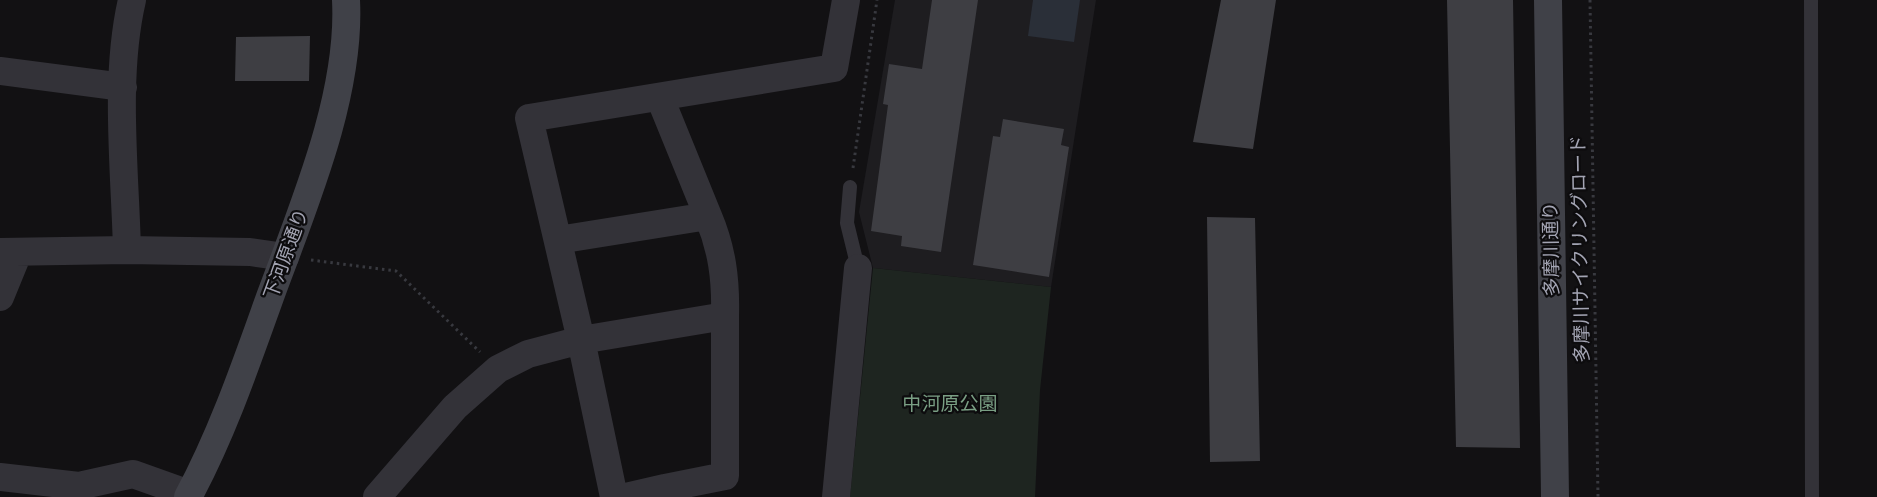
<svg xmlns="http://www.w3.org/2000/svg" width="1877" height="497" font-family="Jost,'Noto Sans JP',sans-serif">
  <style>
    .built { fill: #1e1d20 }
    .green { fill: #1e2520 }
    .water { fill: #2a2f38 }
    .building { fill: #3e3e43 }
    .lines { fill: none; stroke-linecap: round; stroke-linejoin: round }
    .path { stroke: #38393f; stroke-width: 3; stroke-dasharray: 2.5 4; stroke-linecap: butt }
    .lane { stroke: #333238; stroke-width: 14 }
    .street { stroke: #333238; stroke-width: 28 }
    .secondary { stroke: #404148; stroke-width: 28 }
    .labels { text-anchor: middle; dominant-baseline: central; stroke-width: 4.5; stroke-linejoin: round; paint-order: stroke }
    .street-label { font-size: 19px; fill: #a3a4b3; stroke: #0d0c0e }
    .park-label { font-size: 19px; fill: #7a9f84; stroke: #0d0c0e }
  </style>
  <rect width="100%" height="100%" fill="#121113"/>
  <path class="built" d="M895 0H1096L1051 287 873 268 859 212Z"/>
  <path class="green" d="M873 268 1051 287 1040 390 1035 497H850Z"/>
  <path class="water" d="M1033 0H1080L1074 42 1028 36Z"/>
  <path class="building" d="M932 0H978L941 252 901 246 902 236 871 231 888 105 883 104 889 64 922 69Z
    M1221 0H1276L1253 149 1193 142Z
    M1447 0H1513L1520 448 1456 447Z
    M310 36 309 81H235L236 37Z
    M1003 119 1064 129 1061 145 1069 147 1049 277 973 265 993 136 1000 137Z
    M1207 217 1255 218 1260 461 1210 462Z"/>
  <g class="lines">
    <path class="path" d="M1590 0 1598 497
      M853 168 877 0
      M311 260 396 271 480 352"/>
    <path class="lane" d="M1811 0 1812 497
      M850 187 847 223 858 268"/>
    <path class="street" d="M0 71 123 87
      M708 216C722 249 726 279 725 316
      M558 240 708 216 660 98
      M127 250C125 171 114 77 132 0
      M0 252 127 250 250 252 285 257
      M0 297 18 253
      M0 477 79 486 133 474 189 494
      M377 497 455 407 498 369 528 354 581 340 725 316V476L665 488
      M614 497 581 340 529 118 834 68 846 0
      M626 497 665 488 666 497
      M836 497 858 268"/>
    <path class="secondary" d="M1548 0 1555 497
      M188 497C222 434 246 364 270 297 303 207 351 96 346 0"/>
  </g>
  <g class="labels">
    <g class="street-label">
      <text transform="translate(1551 249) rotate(-91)">多摩川通り</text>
      <text transform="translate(1580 249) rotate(-91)">多摩川サイクリングロード</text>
      <text transform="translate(286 254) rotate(-70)">下河原通り</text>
    </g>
    <g class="park-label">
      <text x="950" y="403">中河原公園</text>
    </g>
  </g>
</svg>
